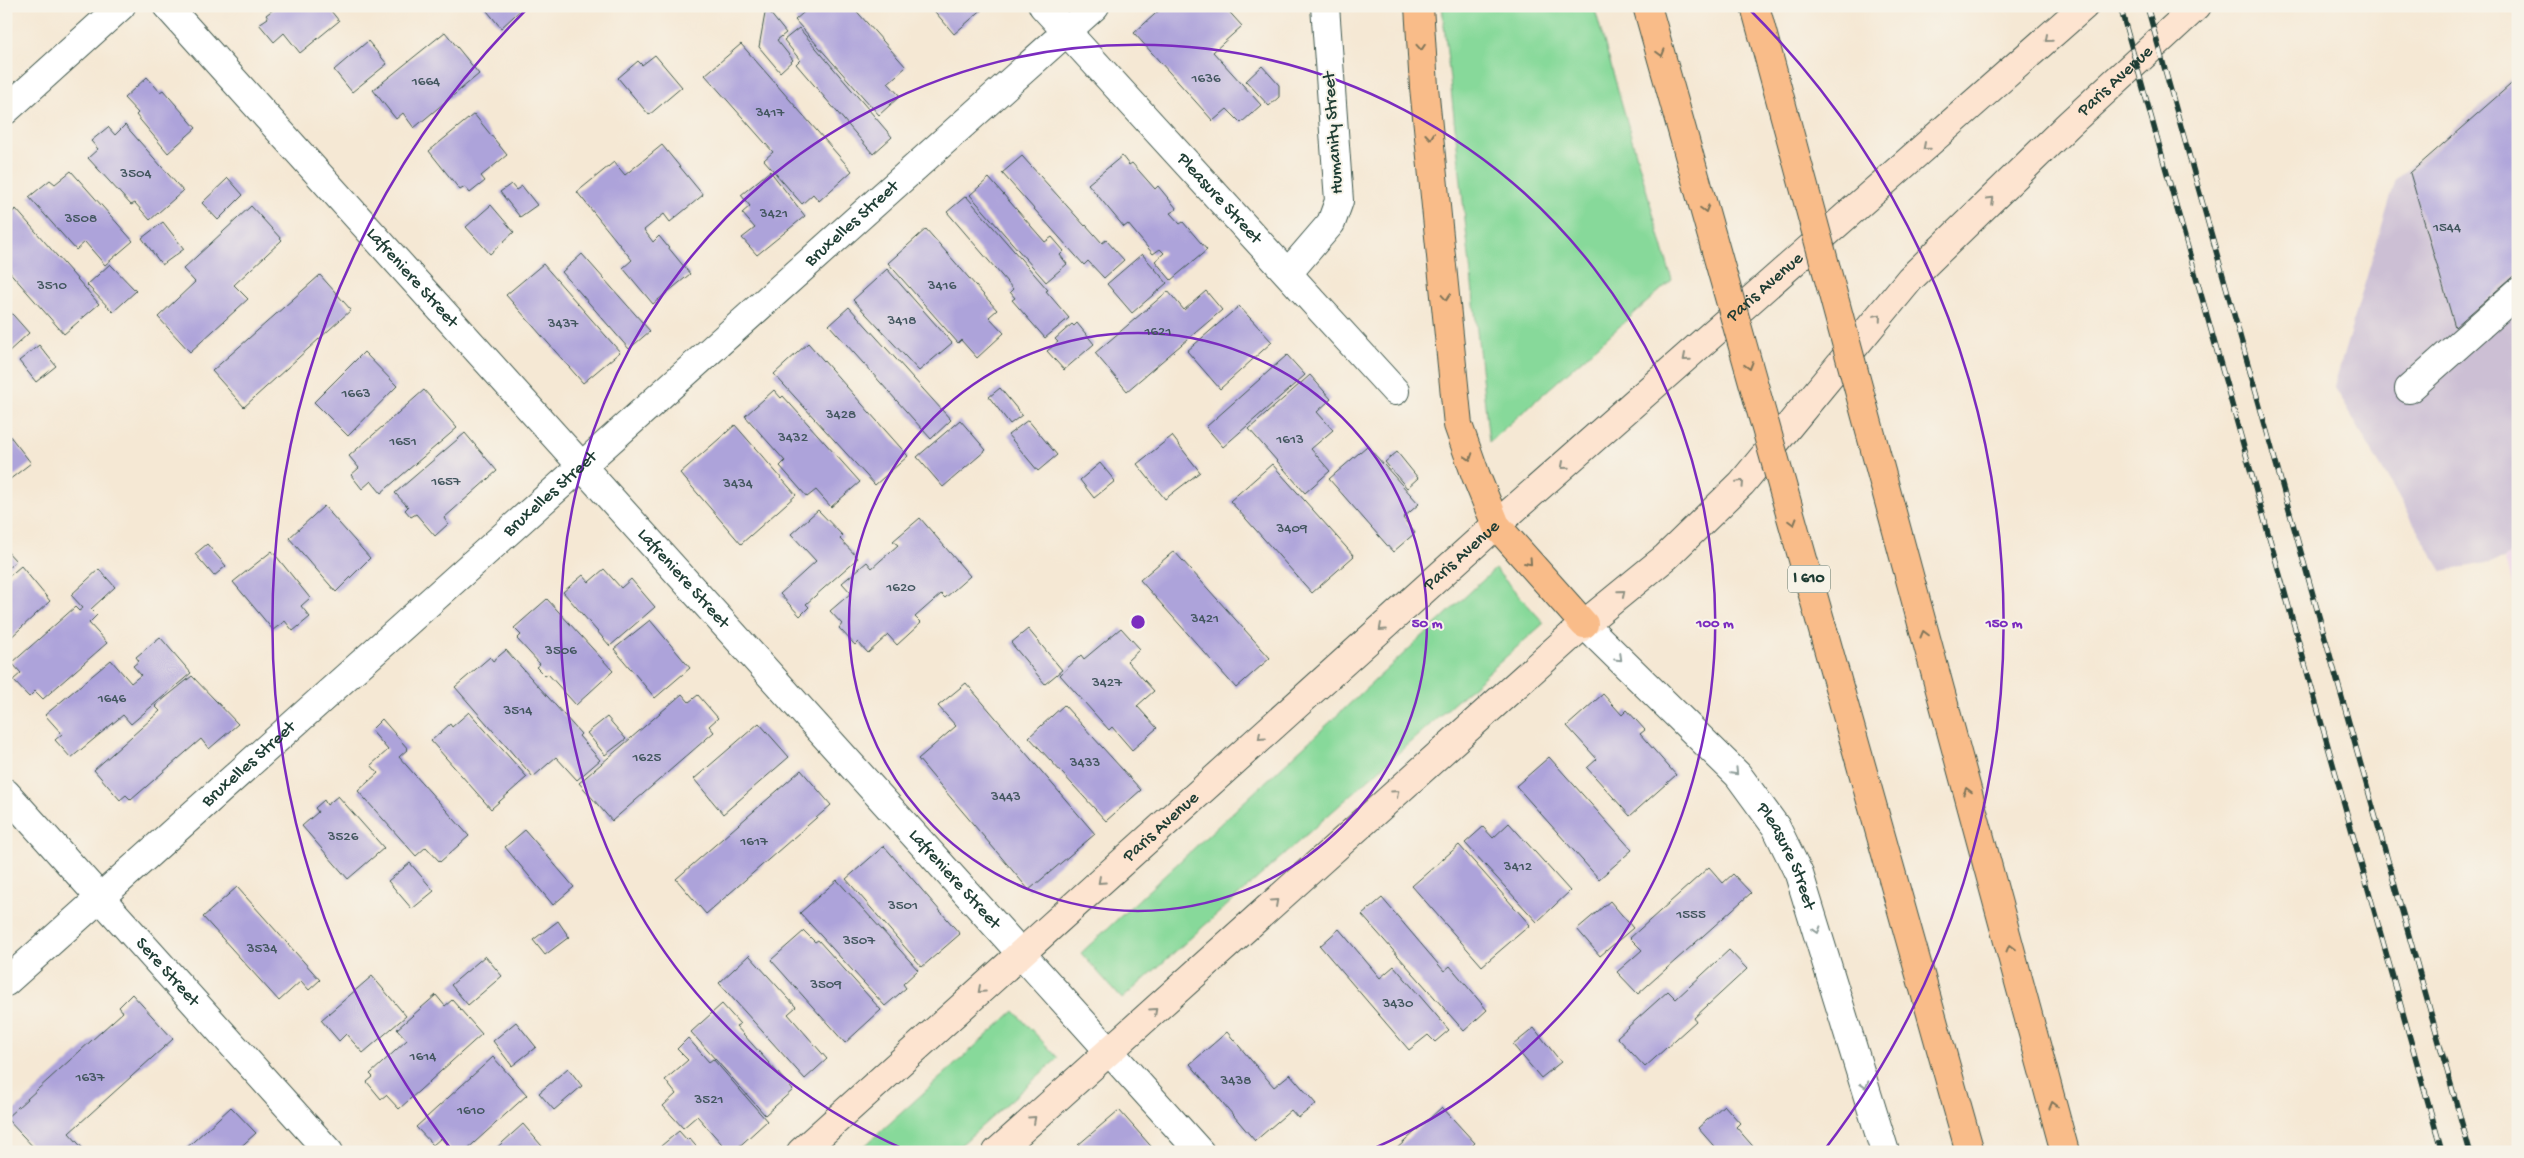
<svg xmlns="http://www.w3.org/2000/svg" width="2524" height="1158" font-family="'Gochi Hand',sans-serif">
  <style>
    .built { fill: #edd1e9 }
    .industrial { fill: #ccbfd4 }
    .green { fill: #87d99a; stroke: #538b67 }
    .building { fill: #ada3da }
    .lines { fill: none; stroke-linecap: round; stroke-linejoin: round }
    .street-casing { stroke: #3f574c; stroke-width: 30 }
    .secondary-casing { stroke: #3f574c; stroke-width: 30 }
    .highway-casing { stroke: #3f574c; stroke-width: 30 }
    .street { stroke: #fff; stroke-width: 28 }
    .secondary { stroke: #fde4d0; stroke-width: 28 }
    .highway { stroke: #f9bc89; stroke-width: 28 }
    .rail-casing { stroke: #1f3d34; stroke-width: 5.5 }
    .rail { stroke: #f7f3e8; stroke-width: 4; stroke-dasharray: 11; stroke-linecap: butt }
    .highway-bridge-casing { stroke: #3f574c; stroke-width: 30; stroke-linecap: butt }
    .highway-bridge { stroke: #f9bc89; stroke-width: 28 }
    .oneway { stroke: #8e9082 }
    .oneway2 { stroke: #81765a }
    .oneway3 { stroke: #8f9e9a }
    .ring { fill: none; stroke: #7b2cbf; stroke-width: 2.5 }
    .labels { text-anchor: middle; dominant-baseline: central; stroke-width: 4; stroke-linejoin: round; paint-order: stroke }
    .number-label { font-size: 15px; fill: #42565e }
    .shield { fill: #f7f3e8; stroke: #60746a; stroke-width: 1 }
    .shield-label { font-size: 16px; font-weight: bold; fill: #1f3d34 }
    .street-label { font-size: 18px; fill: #1f3d34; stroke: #f7f3e8 }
    .centre { fill: #7b2cbf; stroke: #f7f3e8; stroke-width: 2.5 }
    .ring-label { font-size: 15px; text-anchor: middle; font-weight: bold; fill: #7b2cbf; stroke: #f7f3e8; stroke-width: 4; stroke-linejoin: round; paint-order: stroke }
  </style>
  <rect width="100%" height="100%" fill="#f7f3e8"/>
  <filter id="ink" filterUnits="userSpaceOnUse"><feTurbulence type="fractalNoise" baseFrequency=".02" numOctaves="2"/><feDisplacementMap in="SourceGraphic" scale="10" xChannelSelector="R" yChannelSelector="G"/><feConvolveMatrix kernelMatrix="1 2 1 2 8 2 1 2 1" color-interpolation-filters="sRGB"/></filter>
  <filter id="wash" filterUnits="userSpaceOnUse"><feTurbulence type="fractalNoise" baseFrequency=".0096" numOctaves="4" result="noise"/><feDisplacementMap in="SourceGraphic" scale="20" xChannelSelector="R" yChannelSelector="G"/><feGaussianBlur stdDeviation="1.12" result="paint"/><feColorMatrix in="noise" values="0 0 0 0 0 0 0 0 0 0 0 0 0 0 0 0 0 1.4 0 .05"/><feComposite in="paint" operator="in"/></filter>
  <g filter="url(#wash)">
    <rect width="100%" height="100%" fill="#f5e8d4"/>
    <path class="built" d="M2518 547V603L2504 559Z"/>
    <path class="industrial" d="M2518 73V547L2504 559 2442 572 2334 386 2396 179Z"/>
    <path class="green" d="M1442 6H1594L1672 280 1489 442Z
      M1495 569 1544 623 1122 999 1081 953Z
      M1014 1011 1058 1058 953 1152H858Z"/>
    <g id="blocks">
      <path class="building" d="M272 6H327L339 21 300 53 284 33 274 42 259 24 268 18 266 15 274 9Z
        M483 6H525L501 28Z
        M811 6H820L824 10 828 6H852L906 67 888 83 900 96 879 115 795 20Z
        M930 6H986L954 34Z
        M1164 6H1224L1242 26 1213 52 1261 105 1241 123 1227 109 1213 121 1134 33Z
        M766 8 786 33 777 40 793 60 780 72 759 47Z
        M799 28 892 137 873 154 796 64 800 60 784 40Z
        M445 32 479 74 414 128 403 113 396 119 373 90Z
        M368 41 387 64 352 92 334 70Z
        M741 44 852 171 819 201 813 194 802 204 764 160 773 152 705 75Z
        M655 55 682 87 649 115 618 78 638 61 642 65Z
        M1262 66 1279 85V97L1269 106 1246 81Z
        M147 77 160 92 163 90 196 128 168 153 136 115 138 113 124 98Z
        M2518 78V272L2455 327 2410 173Z
        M474 114 507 155 481 176 485 181 470 193 465 187 460 190 429 151Z
        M125 125 183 191 150 220 135 203 131 205 88 158 98 149 91 141 108 127 115 135Z
        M662 145 703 195 670 222 664 214 644 230 653 242 659 236 690 274 653 304 623 268 632 260 577 192 614 162 625 175Z
        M1022 156 1085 226 1086 225 1102 243 1106 240 1124 260 1104 278 1088 261 1084 265 1002 173Z
        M1122 156 1129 165 1132 163 1155 189 1158 186 1177 209 1170 213 1180 224 1183 222 1207 250 1171 280 1155 261 1164 253 1160 249 1153 254 1128 224 1124 227 1088 184Z
        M71 171 133 241 105 265 85 242 76 250 29 197 50 180 55 184Z
        M770 171 805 216 757 255 742 238 755 228 742 213 750 206 741 195Z
        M228 178 243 195 218 220 202 203Z
        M989 178 1045 242 1052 237 1064 251 1060 255 1067 264 1046 282 970 195Z
        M511 184 516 190 522 186 537 205 520 217 500 192Z
        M966 196 1048 290 1046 291 1069 318 1045 338 1012 300 1015 298 1010 292 1013 289 947 212Z
        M491 205 514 232 490 254 466 227Z
        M251 206 282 240 234 285 248 299 190 352 158 317 195 282 183 269Z
        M16 209 99 304 64 334 6 268V217Z
        M163 222 184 249 162 265 142 238Z
        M926 229 997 310 989 317 1004 333 977 358 961 340 958 343 888 263Z
        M582 254 650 331 629 349 562 272Z
        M1142 254 1167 283 1132 313 1107 284Z
        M110 264 136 291 113 312 87 285Z
        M543 264 620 352 583 383 506 295Z
        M887 269 952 343 919 371 853 300Z
        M320 275 351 310 244 407 212 371Z
        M1168 291 1184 310 1206 291 1222 310 1127 391 1095 353Z
        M1239 306 1272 342 1220 389 1187 351Z
        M6 307 29 333 6 354Z
        M849 307 951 420 931 439 829 325Z
        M1077 323 1094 344 1064 370 1047 351 1058 342 1055 339 1072 324 1074 326Z
        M808 343 908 456 875 485 774 374Z
        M39 345 56 366 36 382 19 361Z
        M364 352 397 386 348 436 314 402Z
        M1287 355 1305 375 1223 447 1206 427Z
        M1310 375 1331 399 1317 412 1333 430 1311 449 1330 471 1305 493 1249 429Z
        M1000 388 1022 415 1010 424 989 397Z
        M424 390 457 428 381 493 371 481 362 489 351 475 359 468 349 456Z
        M774 390 781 398 783 396 860 482 831 507 816 490 807 497 780 466 785 461 745 416Z
        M960 420 986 450 943 487 917 457Z
        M1028 420 1057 455 1038 471 1008 435Z
        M735 425 796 495 741 544 680 473Z
        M6 431 31 463 9 480 6 476Z
        M465 433 497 471 444 518 448 524 435 536 416 514 411 517 405 510 408 507 395 493Z
        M1172 436 1200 472 1165 499 1137 464Z
        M1367 446 1419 504 1403 518 1415 533 1393 552 1329 479Z
        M1397 452 1418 478 1407 488 1385 462Z
        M1100 463 1115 481 1094 498 1080 480Z
        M1272 464 1354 556 1312 593 1230 501Z
        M324 506 370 558 336 592 289 538Z
        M818 510 843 536 840 539 858 558 806 604 809 607 800 616 780 594 816 561 791 534Z
        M920 518 970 576 945 598 941 594 915 617 921 623 897 645 888 635 868 653 858 642 855 645 839 628 842 624 830 611 851 593 842 583 867 562 872 568 898 545 893 541Z
        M207 544 226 566 214 576 195 554Z
        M6 550 16 561 6 570Z
        M272 551 310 598 301 606 310 617 293 631 285 621 273 630 233 582Z
        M1174 551 1270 658 1236 688 1140 580Z
        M21 566 50 601 6 642V577L7 578Z
        M99 569 115 587 91 609 97 615 89 623 107 643 43 699 35 691 29 697 13 680 21 673 12 663 75 607 79 611 83 608 71 595Z
        M604 569 621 588 631 579 655 607 610 646 563 592 583 575 589 582Z
        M547 599 613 671 576 705 548 674 545 676 536 667 540 664 517 639 521 635 514 628Z
        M650 620 690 668 655 698 614 649Z
        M1121 628 1140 649 1127 661 1154 691 1137 706 1157 728 1132 750 1112 727 1109 730 1060 675 1081 655 1084 659Z
        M1028 629 1062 670 1045 684 1011 643Z
        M160 637 191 673 131 724 123 715 71 758 55 740 62 734 45 715 111 660 131 683 141 675 133 666 139 661 136 657Z
        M506 650 581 734 579 736 600 760 577 780 556 757 533 777 455 687 490 657 493 661Z
        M192 676 238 724 209 749 201 739 131 800 126 795 120 800 94 770 160 711 155 706Z
        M966 683 1095 834 1029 890 918 759 956 726 938 706Z
        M682 694 689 702 698 695 718 718 709 726 714 732 612 821 579 783Z
        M1603 694 1622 715 1627 710 1645 730 1640 734 1676 775 1630 816 1587 768 1597 759 1567 726Z
        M1064 705 1141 790 1106 821 1029 737Z
        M469 712 527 777 491 809 431 741 450 724 452 727Z
        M607 717 626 739 605 755 587 733Z
        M382 719 408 749 399 757 469 836 440 862 426 847 416 856 358 791 378 773 371 765 388 750 371 730Z
        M759 723 789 757 723 814 694 779Z
        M1549 757 1632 850 1599 879 1516 786Z
        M801 770 831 805 706 914 676 879Z
        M338 796 384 848 348 879 302 826 318 812 315 808 324 800 327 805Z
        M1509 823 1570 891 1537 922 1465 843 1483 827 1493 838Z
        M525 830 574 887 553 905 505 847Z
        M1459 845 1530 925 1482 966 1412 886Z
        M884 846 960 934 922 967 846 879Z
        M410 863 434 891 412 909 388 881Z
        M1709 867 1723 883 1733 874 1751 893 1638 994 1617 972 1642 950 1630 938Z
        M837 880 918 970 903 984 906 988 885 1006 800 913Z
        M237 887 320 980 309 990 301 981 279 1001 203 917Z
        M1382 898 1444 971 1450 966 1487 1010 1464 1031 1362 915Z
        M1610 901 1633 928 1600 956 1577 929Z
        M558 921 569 937 545 955 533 940Z
        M1339 929 1380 978 1394 966 1449 1030 1435 1042 1428 1035 1409 1050 1320 946Z
        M804 931 815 942 818 940 881 1010 845 1043 771 960Z
        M1729 950 1747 969 1694 1018 1696 1021 1645 1067 1617 1037 1668 991 1676 999Z
        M749 955 796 1007 788 1014 827 1059 805 1079 719 983Z
        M485 956 502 976 468 1005 451 985Z
        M372 976 406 1016 363 1053 346 1034 339 1041 321 1020Z
        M132 994 173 1039 69 1133 86 1152H38L6 1118 123 1012 119 1007Z
        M436 995 445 1006 452 1000 482 1034 399 1109 386 1095 381 1099 367 1082 373 1077 370 1074 407 1040 397 1029Z
        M722 1004 740 1024 736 1026 793 1090 765 1115 691 1032Z
        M516 1022 536 1047 512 1066 493 1041Z
        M1534 1028 1561 1062 1541 1078 1513 1045Z
        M1227 1032 1274 1087 1290 1074 1316 1104 1298 1118 1291 1110 1255 1141 1190 1064Z
        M688 1038 709 1062 713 1059 767 1121 733 1152H729L697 1116 683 1128 663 1106 676 1094 665 1080 688 1060 677 1049Z
        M493 1057 527 1095 464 1152H453L441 1138 433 1145 416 1127Z
        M568 1068 582 1086 554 1110 539 1093Z
        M1724 1105 1740 1123 1736 1127 1758 1152H1719L1698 1128Z
        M231 1107 256 1133 235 1152H182Z
        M1442 1107 1475 1143 1465 1152H1393Z
        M1119 1110 1156 1152H1084L1078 1145Z
        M523 1124 547 1152H492Z
        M679 1131 687 1140 689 1138 701 1152H665L661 1146Z"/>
    </g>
  </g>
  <g filter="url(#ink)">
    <use href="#blocks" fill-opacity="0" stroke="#3f574c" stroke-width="1"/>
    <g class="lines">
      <g class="street-casing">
        <g id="street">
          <path id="s1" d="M167 6 1200 1152"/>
          <path id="s2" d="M1043 6 1395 391"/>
          <path d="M6 110 121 6"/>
          <path d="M1288 273 1331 223 1339 201 1325 6"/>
          <path d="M2409 389 2518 292"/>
          <path id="s3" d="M1584 624 1738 775 1776 827 1799 874 1885 1152"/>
          <path id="s4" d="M6 793 329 1152"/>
          <path id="s5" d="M6 982 1095 6"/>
        </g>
      </g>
      <g class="secondary-casing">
        <g id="secondary">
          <path id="s6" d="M801 1152 1496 525 2084 6"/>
          <path id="s7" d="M997 1152 1584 624 1666 557 1742 483 1910 279 2068 125 2197 6"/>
        </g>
      </g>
      <g class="highway-casing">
        <path id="highway" d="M1419 6 1424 87 1458 425 1476 476 1496 525 1584 624"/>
      </g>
      <use href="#street" class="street"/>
      <use href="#secondary" class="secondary"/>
      <use href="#highway" class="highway"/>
      <g class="rail-casing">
        <path id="rail" d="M2120 6 2442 1152
          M2147 6 2470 1152"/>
      </g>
      <use href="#rail" class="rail"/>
      <g class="highway-bridge-casing">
        <path id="highway-bridge" d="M1647 6 1970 1152
          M1755 6 2065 1152"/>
      </g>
      <use href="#highway-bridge" class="highway-bridge"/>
    </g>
    <defs><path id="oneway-chevron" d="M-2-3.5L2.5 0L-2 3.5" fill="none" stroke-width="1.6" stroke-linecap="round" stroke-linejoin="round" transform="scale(1.25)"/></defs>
    <g class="oneway">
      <use href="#oneway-chevron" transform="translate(2048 39) rotate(139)"/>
      <use href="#oneway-chevron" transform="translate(1926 147) rotate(139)"/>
      <use href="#oneway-chevron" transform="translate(1991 200) rotate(-44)"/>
      <use href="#oneway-chevron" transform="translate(1878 317) rotate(-50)"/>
      <use href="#oneway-chevron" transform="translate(1686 358) rotate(139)"/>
      <use href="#oneway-chevron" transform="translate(1564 466) rotate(139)"/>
      <use href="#oneway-chevron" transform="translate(1741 483) rotate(-47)"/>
      <use href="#oneway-chevron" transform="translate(1622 593) rotate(-40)"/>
      <use href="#oneway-chevron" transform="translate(1382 628) rotate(138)"/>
      <use href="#oneway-chevron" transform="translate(1261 737) rotate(138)"/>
      <use href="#oneway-chevron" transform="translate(1396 793) rotate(-42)"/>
      <use href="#oneway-chevron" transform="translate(1101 881) rotate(138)"/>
      <use href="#oneway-chevron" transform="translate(1275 902) rotate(-42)"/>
      <use href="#oneway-chevron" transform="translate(981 990) rotate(138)"/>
      <use href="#oneway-chevron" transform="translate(1154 1011) rotate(-42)"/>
      <use href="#oneway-chevron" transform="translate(1033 1119) rotate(-42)"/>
    </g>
    <g class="oneway2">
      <use href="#oneway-chevron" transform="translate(1421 47) rotate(86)"/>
      <use href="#oneway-chevron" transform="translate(1661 53) rotate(74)"/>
      <use href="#oneway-chevron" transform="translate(1430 136) rotate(84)"/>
      <use href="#oneway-chevron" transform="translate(1705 209) rotate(74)"/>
      <use href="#oneway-chevron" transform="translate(1446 297) rotate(85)"/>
      <use href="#oneway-chevron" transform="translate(1749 366) rotate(74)"/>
      <use href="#oneway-chevron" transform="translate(1469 457) rotate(71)"/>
      <use href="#oneway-chevron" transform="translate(1793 522) rotate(74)"/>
      <use href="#oneway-chevron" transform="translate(1529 562) rotate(48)"/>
      <use href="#oneway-chevron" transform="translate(1924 634) rotate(-105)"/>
      <use href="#oneway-chevron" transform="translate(1967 791) rotate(-105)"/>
      <use href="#oneway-chevron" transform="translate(2010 948) rotate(-105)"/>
      <use href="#oneway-chevron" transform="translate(2053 1105) rotate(-105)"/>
    </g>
    <g class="oneway3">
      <use href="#oneway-chevron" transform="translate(1619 658) rotate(44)"/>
      <use href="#oneway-chevron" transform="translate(1735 772) rotate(46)"/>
      <use href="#oneway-chevron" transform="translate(1817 930) rotate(73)"/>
      <use href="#oneway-chevron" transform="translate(1865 1085) rotate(73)"/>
    </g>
  </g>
  <g class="ring">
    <circle cx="1138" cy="622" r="289"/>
    <path d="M908 1151A577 577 0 1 1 1368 1151"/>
    <path d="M451 1149A866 866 0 0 1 526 10M1750 10A866 866 0 0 1 1825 1149"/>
  </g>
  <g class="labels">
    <g class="number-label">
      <text x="1206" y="79">1636</text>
      <text x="426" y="82">1664</text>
      <text x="770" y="113">3417</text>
      <text x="136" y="174">3504</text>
      <text x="774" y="214">3421</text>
      <text x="81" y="219">3508</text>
      <text x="2447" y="228">1544</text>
      <text x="52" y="286">3510</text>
      <text x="942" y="286">3416</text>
      <text x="902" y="321">3418</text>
      <text x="563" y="324">3437</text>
      <text x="1158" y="332">1621</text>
      <text x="356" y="394">1663</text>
      <text x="841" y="415">3428</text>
      <text x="793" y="438">3432</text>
      <text x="1290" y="440">1613</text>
      <text x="403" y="442">1651</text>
      <text x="446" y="482">1657</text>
      <text x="738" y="484">3434</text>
      <text x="1292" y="529">3409</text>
      <text x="901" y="588">1620</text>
      <text x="1205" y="619">3421</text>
      <text x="561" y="651">3506</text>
      <text x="1107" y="683">3427</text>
      <text x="112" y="699">1646</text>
      <text x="518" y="711">3514</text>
      <text x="647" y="758">1625</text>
      <text x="1085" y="763">3433</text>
      <text x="1006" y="797">3443</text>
      <text x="343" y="837">3526</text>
      <text x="754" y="842">1617</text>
      <text x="1518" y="867">3412</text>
      <text x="903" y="906">3501</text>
      <text x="1691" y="915">1555</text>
      <text x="859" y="941">3507</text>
      <text x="262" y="949">3534</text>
      <text x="826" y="985">3509</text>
      <text x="1398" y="1004">3430</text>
      <text x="423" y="1057">1614</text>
      <text x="90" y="1078">1637</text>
      <text x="1236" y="1081">3438</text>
      <text x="709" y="1100">3521</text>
      <text x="471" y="1111">1610</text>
    </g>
    <rect class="shield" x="1788" y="565.5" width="42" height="27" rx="4"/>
    <g class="shield-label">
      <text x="1809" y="579">I 610</text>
    </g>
    <g class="street-label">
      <text stroke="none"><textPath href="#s7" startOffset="1551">Paris Avenue</textPath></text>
      <text transform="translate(1334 133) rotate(-94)">Humanity Street</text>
      <text stroke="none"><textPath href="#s2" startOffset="261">Pleasure Street</textPath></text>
      <text stroke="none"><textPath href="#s5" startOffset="1136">Bruxelles Street</textPath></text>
      <text stroke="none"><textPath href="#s1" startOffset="366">Lafreniere Street</textPath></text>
      <text stroke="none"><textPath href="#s6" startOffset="1295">Paris Avenue</textPath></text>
      <text stroke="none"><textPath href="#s5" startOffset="731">Bruxelles Street</textPath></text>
      <text stroke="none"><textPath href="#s6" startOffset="890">Paris Avenue</textPath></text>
      <text stroke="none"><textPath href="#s1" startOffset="771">Lafreniere Street</textPath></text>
      <text stroke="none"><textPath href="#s5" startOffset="326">Bruxelles Street</textPath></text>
      <text stroke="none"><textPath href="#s6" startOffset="485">Paris Avenue</textPath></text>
      <text stroke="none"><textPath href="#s3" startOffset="311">Pleasure Street</textPath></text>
      <text stroke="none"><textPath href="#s1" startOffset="1176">Lafreniere Street</textPath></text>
      <text stroke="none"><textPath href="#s4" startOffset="241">Sere Street</textPath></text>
    </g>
  </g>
  <circle cx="1138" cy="622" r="8" class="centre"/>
  <g class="ring-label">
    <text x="1427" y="627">50 m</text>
    <text x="1715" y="627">100 m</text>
    <text x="2004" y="627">150 m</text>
  </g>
  <rect width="2524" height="1158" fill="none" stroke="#f7f3e8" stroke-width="25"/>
</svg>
